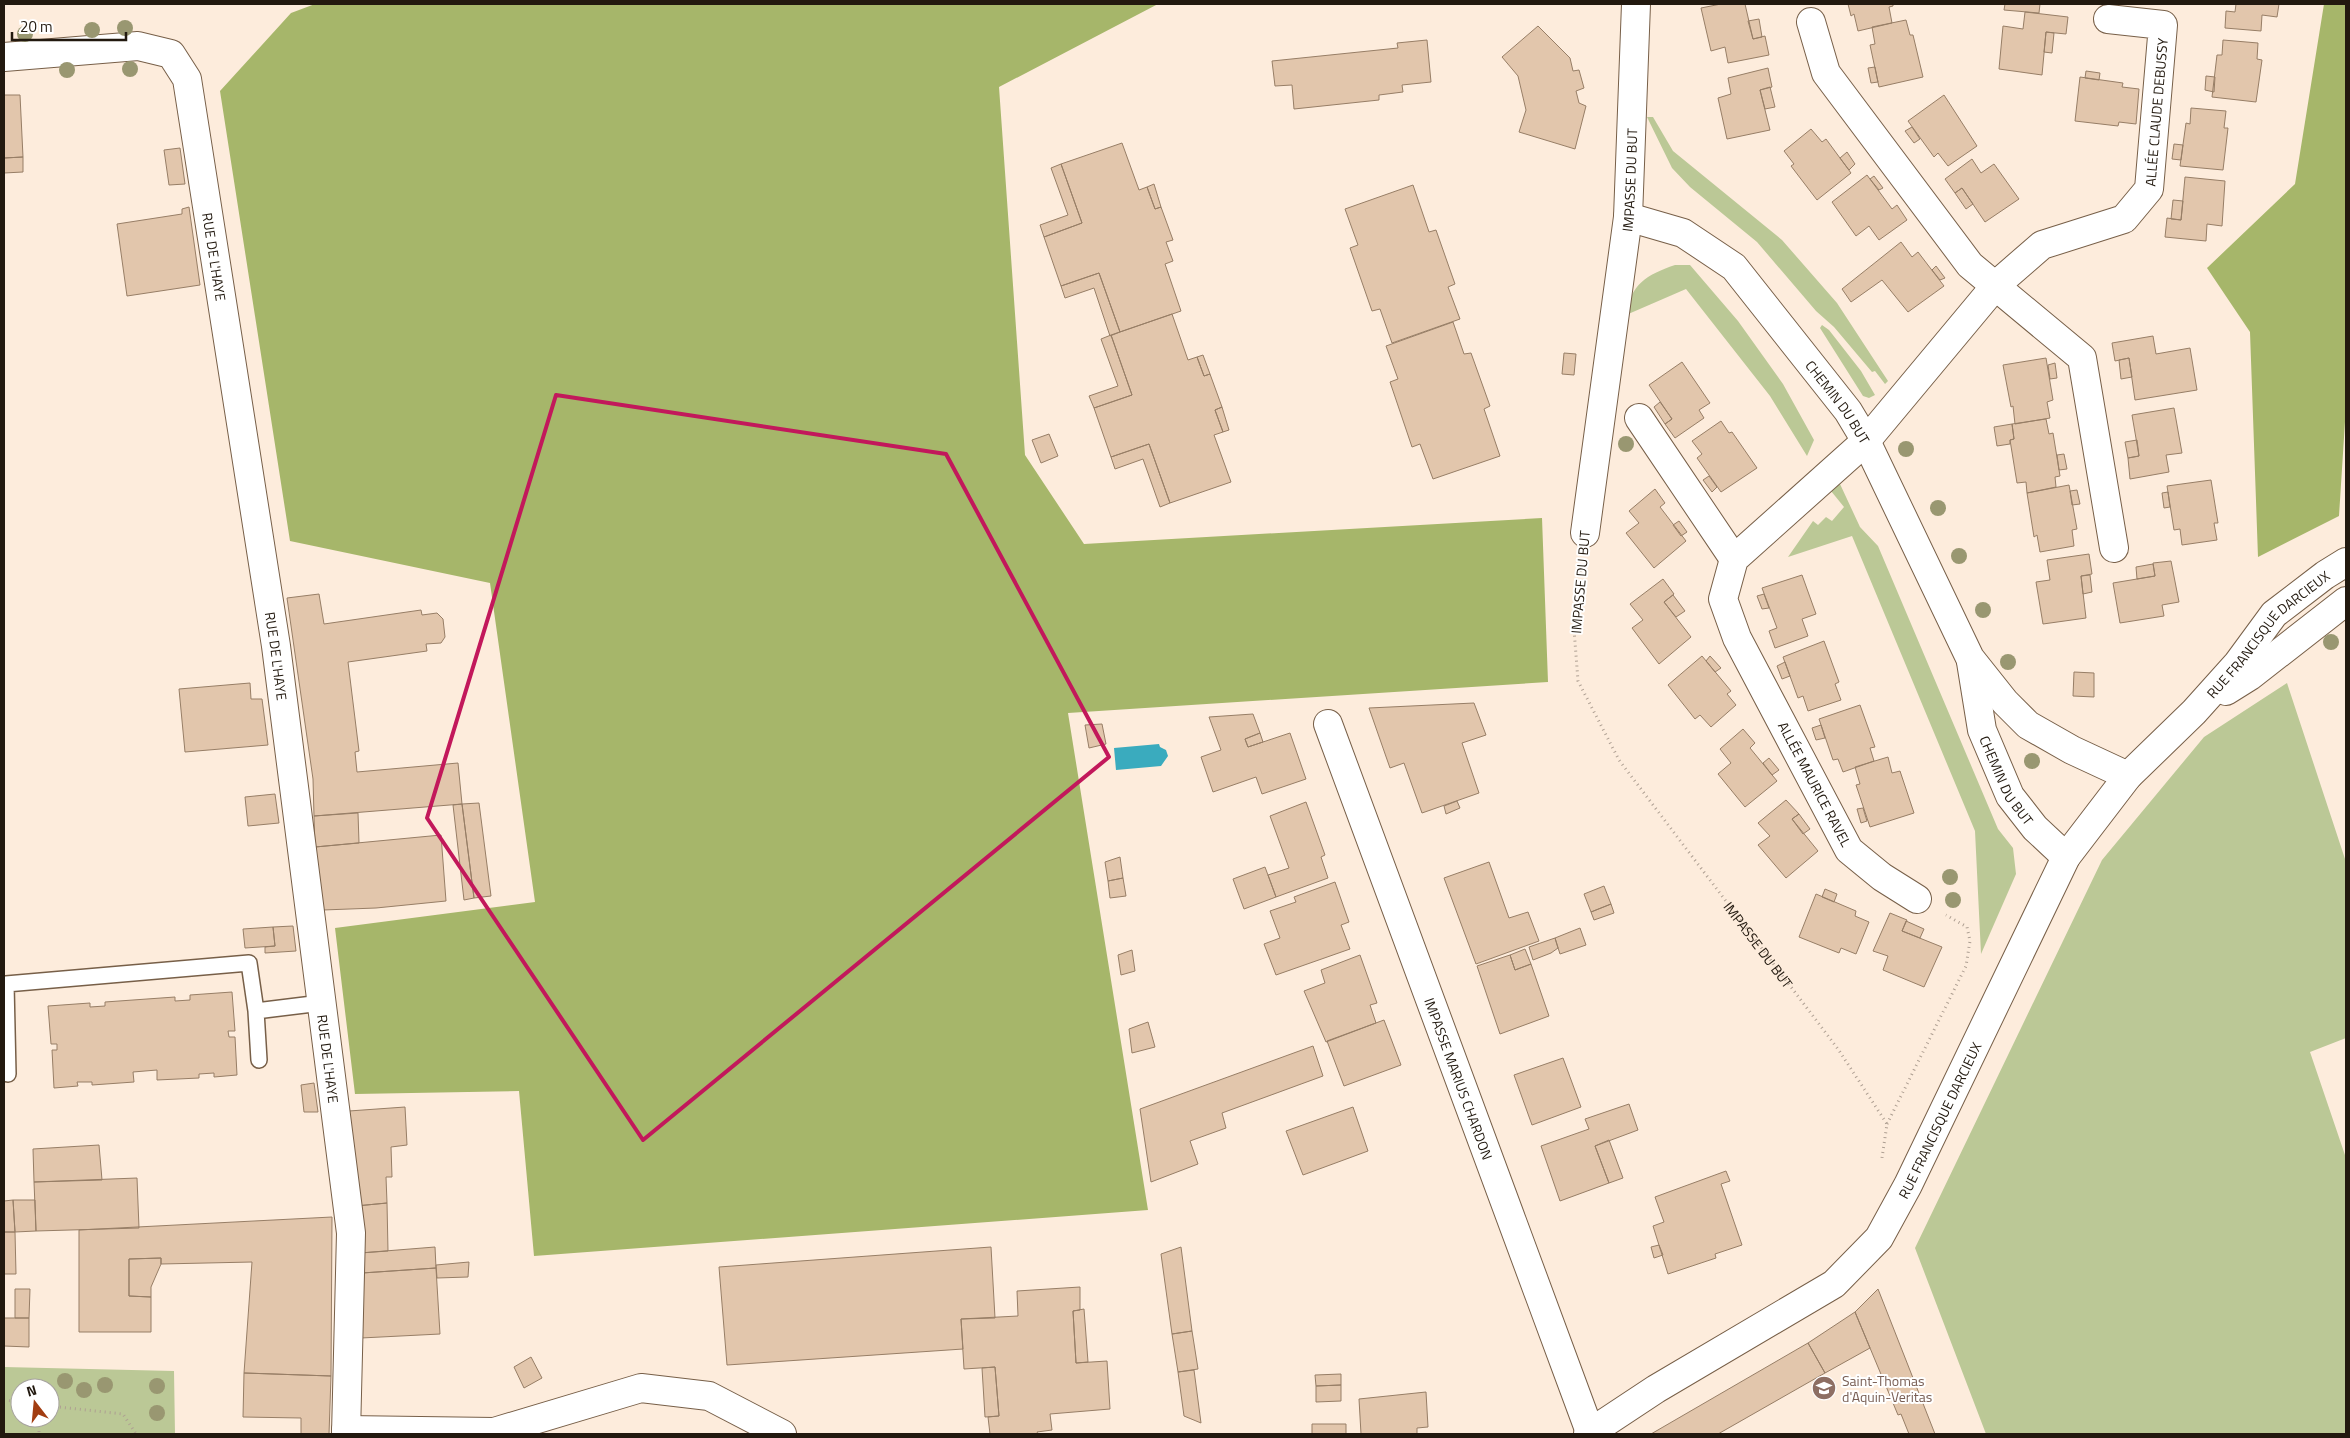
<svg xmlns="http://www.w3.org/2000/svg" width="2350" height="1438" font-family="'Titillium Web',sans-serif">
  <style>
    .green { fill: #bbc896; fill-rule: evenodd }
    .forest { fill: #a6b66a }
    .water { fill: #3aabbe }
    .building { fill: #e2c6ac; stroke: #977e66 }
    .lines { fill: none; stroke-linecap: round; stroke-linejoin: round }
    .service-casing { stroke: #775f48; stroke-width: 18 }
    .minor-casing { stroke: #775f48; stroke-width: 30 }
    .tertiary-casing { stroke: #775f48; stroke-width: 30 }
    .path { stroke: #ae9f92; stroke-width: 3; stroke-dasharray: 1 4; stroke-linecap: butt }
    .service { stroke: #fff; stroke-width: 15 }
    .minor { stroke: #fff; stroke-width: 28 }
    .tertiary { stroke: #fff; stroke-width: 28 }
    .tree { fill: #999771 }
    .marked { fill: none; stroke: #c2185b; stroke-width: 4; stroke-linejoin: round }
    .labels { text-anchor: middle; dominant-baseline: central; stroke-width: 4; stroke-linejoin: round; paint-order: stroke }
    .street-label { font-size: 14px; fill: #22190f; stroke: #fff }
    .education-label { font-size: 14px; fill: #785e54; stroke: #fff; text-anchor: start }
  </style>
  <rect width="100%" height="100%" fill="#fdecdc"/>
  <path class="green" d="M1647 117H1653L1673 151 1782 240 1837 303 1888 381 1885 384 1875 371 1872 372 1834 327 1816 311 1757 242 1690 187 1672 168Z
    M1675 265H1690L1738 321 1783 384 1814 440 1807 456 1770 396 1686 289 1626 315C1631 284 1646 275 1675 265Z
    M1822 325 1829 330 1861 371 1875 395 1869 398 1863 396 1820 328Z
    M1840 484 1860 527 1878 546 1998 829 2013 848 2016 874 1981 954 1975 831 1852 536 1788 557 1813 521 1818 525 1826 517 1832 521 1844 507 1831 491Z
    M2287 683 2346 862V1038L2310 1052 2346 1158V1434H1986L1915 1248 2102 860 2204 737Z
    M4 1367 174 1371 175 1434H4ZM20 1388H50V1418H20Z"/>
  <path class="forest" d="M315 4H1158L999 87 1025 455 1084 544 1542 518 1548 682 1068 713 1148 1210 534 1256 519 1091 355 1094 335 928 535 902 490 583 290 541 220 91 291 13Z
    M2324 4H2346V406L2339 516 2258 557 2250 332 2207 268 2295 184Z"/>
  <path class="water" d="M1159 744 1160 747 1166 750 1168 756 1161 766 1116 770 1114 748Z"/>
  <path class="building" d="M1721 4H1745L1753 39 1765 36 1769 55 1728 63 1725 47 1711 51 1701 8Z
    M1848 4H1893V6L1889 7 1892 23 1858 31 1854 14 1851 16Z
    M2005 4H2040L2039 13 2004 10Z
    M2236 4H2279L2277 17 2262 15 2261 31 2225 28 2226 11 2235 12Z
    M2025 12 2068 17 2066 34 2046 32 2042 75 1999 69 2003 26 2023 29Z
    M1759 19 1762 37 1753 39 1748 21Z
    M1906 20 1910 35H1913L1923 77 1879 87 1870 45 1875 44 1872 27Z
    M1538 26 1570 58 1573 71 1579 70 1584 88 1576 91 1579 103 1586 106 1575 149 1519 132 1526 110 1518 76 1502 57Z
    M2046 32 2054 33 2052 53 2044 52Z
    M1427 40 1431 82 1402 85 1403 92 1379 95V100L1294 109 1292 85 1275 86 1272 61 1398 48 1397 43Z
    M2223 40 2258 43 2257 59 2262 60 2256 102 2212 97 2217 55H2222Z
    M1875 67 1878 82 1871 83 1868 68Z
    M1768 68 1772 87 1760 90 1770 130 1727 139 1718 98 1731 94 1728 78Z
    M2086 71 2100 73 2099 80 2085 78Z
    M2206 76 2215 77 2214 92 2205 90Z
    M2080 77 2123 83 2122 87 2139 89 2136 124 2119 122 2118 126 2075 121Z
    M1770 87 1775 107 1765 109 1760 90Z
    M4 95H20L23 157 4 158Z
    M1944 95 1977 146 1948 166 1938 153 1934 157 1908 121Z
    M2191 108 2226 111 2224 128H2228L2223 170 2180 166 2186 123 2190 124Z
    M1912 127 1920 139 1914 143 1905 131Z
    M1811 129 1822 142 1826 139 1851 173 1817 200 1791 166 1794 164 1784 151Z
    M1122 143 1139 190 1147 187 1155 209 1161 207 1173 240 1166 242 1173 261 1165 264 1181 311 1120 332 1099 273 1061 286 1044 237 1082 223 1061 164Z
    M2174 144 2183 145 2181 160 2172 159Z
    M180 148 185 184 169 185 164 150Z
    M1847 152 1855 164 1849 170 1840 158Z
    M23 157V172L4 173V158Z
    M1972 159 1981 173 1994 164 2019 199 1985 222 1962 188 1955 193 1945 179Z
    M1061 164 1082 223 1044 237 1040 225 1068 215 1051 168Z
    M1867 175 1892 209 1897 205 1907 220 1879 240 1869 226 1856 236 1832 202Z
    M1874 176 1883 188 1879 190 1870 179Z
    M2185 177 2225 181 2222 226 2207 224 2206 241 2165 237 2167 218 2181 220Z
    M1154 184 1161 207 1155 209 1147 187Z
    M1413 185 1429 232 1436 230 1455 284 1448 287 1460 319 1392 343 1380 309 1372 311 1350 248 1358 245 1345 209Z
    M1962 188 1973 204 1966 209 1955 193Z
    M2173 200 2183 201 2181 220 2171 219Z
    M189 207 200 285 127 296 117 224 182 214V209Z
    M1901 242 1912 257 1918 252 1944 286 1908 312 1882 280 1851 302 1842 289Z
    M1936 266 1945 278 1940 280 1932 270Z
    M1099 273 1120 332 1110 336 1094 288 1065 298 1061 286Z
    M1172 314 1188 360 1197 357 1204 376 1210 374 1222 407 1215 410 1223 432 1214 435 1231 482 1170 503 1149 444 1111 457 1094 408 1132 395 1111 335Z
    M1453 322 1464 354 1471 353 1490 406 1484 409 1500 456 1433 479 1420 444 1412 447 1390 382 1398 379 1386 346Z
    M1111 335 1132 395 1094 408 1089 396 1118 386 1101 339Z
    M2153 336 2156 354 2190 348 2197 390 2135 400 2129 358 2115 361 2112 343Z
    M1564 353 1576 354 1574 375 1562 374Z
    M1203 355 1210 374 1204 376 1197 357Z
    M2046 358 2053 400 2047 402 2050 418 2015 424 2013 406 2011 407 2003 365Z
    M2129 358 2132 377 2121 379 2119 360Z
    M1682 362 1710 403 1699 410 1704 418 1675 438 1665 424 1672 419 1649 385Z
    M2055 363 2057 378 2050 379 2048 365Z
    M1660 402 1672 419 1665 424 1654 407Z
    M1222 407 1229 430 1223 432 1215 410Z
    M2174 408 2182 453 2166 455 2169 472 2130 479 2128 458 2139 456 2132 415Z
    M2046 419 2049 434 2053 433 2060 476 2055 477 2056 487 2027 493 2026 482 2017 483 2010 440 2014 439 2012 424Z
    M1721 421 1729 433 1732 432 1757 468 1721 492 1697 458 1702 454 1692 441Z
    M2012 424 2014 439 2010 440V444L1997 446 1994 427Z
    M1049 434 1058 456 1041 463 1032 440Z
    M2137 440 2139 456 2128 458 2125 442Z
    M1149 444 1170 503 1160 507 1143 459 1115 469 1111 457Z
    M2064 454 2067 469 2059 470 2057 455Z
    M1709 476 1717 487 1712 492 1703 480Z
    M2211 480 2218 523H2214L2217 540 2182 545 2180 529 2174 530 2167 486Z
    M2069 485 2077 529 2072 530 2074 546 2040 552 2037 535 2034 537 2027 493Z
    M1655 489 1665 503 1660 507 1686 541 1654 568 1626 533 1639 523 1629 511Z
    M2077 490 2080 504 2072 505 2070 491Z
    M2168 492 2170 507 2164 508 2162 493Z
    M1679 521 1687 532 1681 536 1673 525Z
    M2089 554 2092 574 2081 576 2086 618 2043 624 2036 582 2050 580 2047 560Z
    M2171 561 2179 602 2162 605 2164 616 2120 623 2113 583 2155 576 2153 563Z
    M2153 564 2155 576 2137 579 2136 567Z
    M1802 575 1816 614 1802 619 1808 636 1775 648 1769 631 1777 628 1762 588Z
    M2090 575 2092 592 2083 594 2081 576Z
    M1663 579 1674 594 1664 602 1691 637 1659 664 1632 628 1643 620 1630 604Z
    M319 594 324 624 421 610 422 615 437 613 443 619 445 637 441 643 426 644 427 651 348 662 359 751 355 752 357 772 458 763 462 804 314 816 313 779 287 598Z
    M1764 594 1769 608 1762 609 1757 596Z
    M1673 595 1685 611 1676 617 1664 602Z
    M1824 641 1839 682 1835 684 1841 700 1808 711 1803 696 1798 698 1783 657Z
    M1702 656 1731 691 1727 694 1736 705 1711 727 1700 715 1695 719 1668 685Z
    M1710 656 1721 668 1715 672 1706 661Z
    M1785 662 1790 676 1782 679 1777 666Z
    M2074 672 2094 673V697L2073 696Z
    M250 683 251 699H262L268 745 185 752 179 689Z
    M1474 703 1486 735 1462 743 1479 793 1422 813 1404 763 1390 768 1369 708Z
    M1860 705 1875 747 1870 748 1874 761 1843 772 1838 759 1833 760 1819 719Z
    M1253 714 1260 733 1245 739 1248 747 1290 733 1306 779 1262 794 1256 777 1213 792 1201 757 1221 750 1209 717Z
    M1102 724 1106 744 1089 748 1085 725Z
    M1821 725 1825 738 1816 740 1812 728Z
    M1743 729 1755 743 1750 748 1777 781 1745 807 1718 774 1731 763 1720 749Z
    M1260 733 1263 742 1248 747 1245 739Z
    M1888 757 1892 773 1900 771 1914 813 1870 827 1856 785 1860 784 1855 767Z
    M1769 758 1779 770 1772 775 1763 763Z
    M275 794 279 823 248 826 245 797Z
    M1786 800 1799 814 1792 819 1818 851 1786 878 1758 845 1770 836 1758 823Z
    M1457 801 1460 808 1446 814 1444 806Z
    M1306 802 1325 855 1321 857 1328 878 1276 897 1268 875 1289 868 1270 816Z
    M479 803 491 896 474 898 462 804Z
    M462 804 474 898 464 900 453 805Z
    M1863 808 1867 821 1861 823 1857 809Z
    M358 813 359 843 315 847 314 816Z
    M1799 814 1810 829 1803 834 1792 819Z
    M441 835 446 901 376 908 323 910 315 847Z
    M1120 857 1123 878 1108 881 1105 862Z
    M1489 862 1509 918 1528 912 1539 941 1476 964 1444 878Z
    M1265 867 1276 897 1244 909 1233 879Z
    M1123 878 1126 896 1110 898 1108 881Z
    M1335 882 1349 922 1341 925 1350 949 1276 975 1264 944 1280 938 1270 911 1296 902 1294 897Z
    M1604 886 1611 904 1591 912 1584 894Z
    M1825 889 1837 894 1834 902 1822 897Z
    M1816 894 1856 911 1855 916 1869 922 1856 954 1841 948 1839 953 1799 937Z
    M1611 904 1614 913 1594 920 1591 912Z
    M1890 913 1907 920 1902 931 1942 947 1924 987 1883 970 1888 956 1873 951Z
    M1906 921 1924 929 1920 938 1902 931Z
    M293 926 296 951 265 953V947L275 946 273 927Z
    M273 927 275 946 245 948 243 929Z
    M1580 928 1586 945 1560 954 1555 938Z
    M1555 938 1558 948 1551 953 1533 960 1529 947Z
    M1525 949 1531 964 1515 970 1510 955Z
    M1132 950 1135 971 1121 975 1118 955Z
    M1360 955 1377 1003 1370 1005 1376 1023 1326 1042 1304 991 1325 983 1321 970Z
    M1510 955 1515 970 1531 964 1549 1016 1500 1034 1477 966Z
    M232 992 235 1031H228L229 1037H235L237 1075 214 1077V1073L199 1074V1078L157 1080V1070L133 1072 134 1082 92 1085V1082H77L78 1086 54 1088 52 1050H57V1044H51L48 1006 90 1003V1007L105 1006V1002L175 997V1001L190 1000V995Z
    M1384 1020 1401 1065 1344 1086 1327 1041Z
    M1148 1022 1155 1047 1132 1053 1129 1029Z
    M1313 1046 1323 1076 1222 1113 1226 1128 1190 1141 1198 1164 1151 1182 1140 1109Z
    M1563 1058 1581 1107 1532 1125 1514 1075Z
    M314 1083 318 1112H304L301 1085Z
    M1629 1104 1638 1130 1595 1146 1609 1183 1560 1201 1541 1146 1589 1129 1585 1119Z
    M405 1107 407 1145 391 1147 392 1177H386L387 1203 356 1206 349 1111Z
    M1353 1107 1368 1151 1303 1175 1286 1131Z
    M1609 1140 1623 1178 1609 1183 1595 1146Z
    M99 1145 102 1180 34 1182 33 1149Z
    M1726 1171 1730 1181 1721 1184 1742 1245 1715 1254 1716 1258 1668 1274 1653 1226 1664 1222 1655 1197Z
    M137 1178 139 1228 36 1231 34 1182Z
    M13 1200H35L36 1231 15 1232Z
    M13 1200 15 1232H4V1201Z
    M387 1203 388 1251 360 1253 356 1206Z
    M332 1217 331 1376 244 1373 252 1262 161 1264V1258L129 1259V1296L151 1297V1332H79V1230Z
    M4 1232H15L16 1274H4Z
    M1659 1245 1663 1255 1654 1258 1651 1247Z
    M435 1247 436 1268 362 1273 360 1253Z
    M991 1247 995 1318 961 1319 963 1349 727 1365 719 1267Z
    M1181 1247 1192 1331 1172 1334 1161 1254Z
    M161 1258V1264L151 1287V1297L129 1296V1259Z
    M469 1262 468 1277 437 1278 436 1265Z
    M436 1268 440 1334 361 1338 362 1273Z
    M1080 1287V1310L1073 1311 1076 1363 1107 1361 1110 1409 1050 1414 1052 1430 1037 1432 1038 1434H990L988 1417 999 1416 995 1367 964 1369 961 1319 1018 1316 1017 1291Z
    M15 1289H30L29 1318H15Z
    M1878 1289 1935 1434H1909L1901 1414 1898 1415 1855 1312Z
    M1084 1309 1088 1362 1076 1363 1073 1311Z
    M1855 1312 1870 1348 1825 1373 1808 1343Z
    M4 1318H29V1347L4 1346Z
    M1192 1331 1198 1369 1178 1372 1172 1334Z
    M1808 1343 1825 1373 1718 1434H1651Z
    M531 1357 542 1378 524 1388 514 1367Z
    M995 1367 999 1416 985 1417 982 1368Z
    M1194 1370 1201 1423 1184 1416 1178 1372Z
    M244 1373 331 1376 329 1434H301V1418L243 1417Z
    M1341 1374V1385L1316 1386 1315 1375Z
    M1341 1385V1401L1316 1402V1386Z
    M1426 1392 1428 1427 1417 1428V1434H1361L1359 1399Z
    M1312 1424H1346V1434H1312Z"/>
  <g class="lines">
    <g class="service-casing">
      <path id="service" d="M256 1011 259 1060
        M8 1074 6 984 249 963 256 1011 321 1003"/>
    </g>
    <g class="minor-casing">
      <g id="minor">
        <path d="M1811 22 1826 73 1970 265 2082 358 2114 548"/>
        <path id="s2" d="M4 57 138 46 171 54 187 79 276 646 351 1233 346 1434"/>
        <path id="s3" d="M1628 217 1683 233 1734 267 1848 411 1866 441 1970 658 2005 702 2028 725 2072 750 2128 776"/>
        <path d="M1639 418 1734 559"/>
        <path id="s4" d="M1585 533 1628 217 1636 4"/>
        <path id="s5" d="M1971 662 1982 730 2010 796 2035 828 2066 857"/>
        <path id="s6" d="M1328 724 1590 1432"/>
        <path id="s7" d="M1917 899 1882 877 1849 850 1737 638 1723 599 1734 559 1866 441 1996 285 2042 245 2124 219 2149 189 2163 25 2108 19"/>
        <path d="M346 1430 494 1432 641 1388 709 1396 782 1434"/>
      </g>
    </g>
    <g class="tertiary-casing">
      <g id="tertiary">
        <path d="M2226 691 2250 676 2346 601"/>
        <path id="s8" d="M1588 1434 1656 1389 1834 1284 1879 1238 1908 1185 2066 857 2128 776 2194 712 2238 663 2274 614 2325 575 2346 562"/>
      </g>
    </g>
    <g class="path">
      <path id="s1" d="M1581 566 1574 629 1578 681 1619 760 1838 1049 1887 1124 1882 1158"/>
      <path d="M1887 1124 1966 966 1970 941 1967 927 1946 915"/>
      <path d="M4 1400 20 1402"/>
      <path d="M50 1406 123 1414 136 1434"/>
      <path d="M39 1432V1418"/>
    </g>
    <use href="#service" class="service"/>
    <use href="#minor" class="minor"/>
    <use href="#tertiary" class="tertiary"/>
  </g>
  <g class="tree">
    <circle cx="125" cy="28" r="8"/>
    <circle cx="92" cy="30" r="8"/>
    <circle cx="25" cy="34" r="8"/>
    <circle cx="130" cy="69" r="8"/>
    <circle cx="67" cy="70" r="8"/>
    <circle cx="1626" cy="444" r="8"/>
    <circle cx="1906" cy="449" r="8"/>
    <circle cx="1938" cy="508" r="8"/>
    <circle cx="1959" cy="556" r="8"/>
    <circle cx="1983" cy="610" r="8"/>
    <circle cx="2331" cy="642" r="8"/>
    <circle cx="2008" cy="662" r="8"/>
    <circle cx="2032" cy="761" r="8"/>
    <circle cx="1950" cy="877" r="8"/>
    <circle cx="1953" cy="900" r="8"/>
    <circle cx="65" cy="1381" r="8"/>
    <circle cx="105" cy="1385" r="8"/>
    <circle cx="157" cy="1386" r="8"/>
    <circle cx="84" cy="1390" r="8"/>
    <circle cx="157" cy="1413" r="8"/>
  </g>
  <path class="marked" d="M556 395 946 454 1109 757 643 1140 427 818Z"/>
  <defs>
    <g id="school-disc" transform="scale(1.25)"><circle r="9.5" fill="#8d6e63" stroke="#fff"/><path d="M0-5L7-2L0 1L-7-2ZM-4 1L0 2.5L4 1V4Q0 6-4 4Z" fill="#fff"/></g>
  </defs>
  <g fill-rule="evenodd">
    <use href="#school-disc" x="1824" y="1388"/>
  </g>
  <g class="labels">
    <g class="street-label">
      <text stroke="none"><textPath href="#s7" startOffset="1050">ALLÉE CLAUDE DEBUSSY</textPath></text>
      <text stroke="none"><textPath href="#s4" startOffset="356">IMPASSE DU BUT</textPath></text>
      <text stroke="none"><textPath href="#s2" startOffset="378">RUE DE L'HAYE</textPath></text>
      <text stroke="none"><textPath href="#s3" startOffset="289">CHEMIN DU BUT</textPath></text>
      <text transform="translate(1580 582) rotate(-85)">IMPASSE DU BUT</text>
      <text stroke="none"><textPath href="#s8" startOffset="1079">RUE FRANCISQUE DARCIEUX</textPath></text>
      <text stroke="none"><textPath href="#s2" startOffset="782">RUE DE L'HAYE</textPath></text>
      <text stroke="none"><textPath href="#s5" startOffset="125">CHEMIN DU BUT</textPath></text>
      <text transform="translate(1815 784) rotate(62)">ALLÉE MAURICE RAVEL</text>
      <text stroke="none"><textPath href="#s1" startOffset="436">IMPASSE DU BUT</textPath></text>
      <text stroke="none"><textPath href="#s2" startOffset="1188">RUE DE L'HAYE</textPath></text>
      <text stroke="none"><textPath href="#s6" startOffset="378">IMPASSE MARIUS CHARDON</textPath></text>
      <text stroke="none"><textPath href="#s8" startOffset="485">RUE FRANCISQUE DARCIEUX</textPath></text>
    </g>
    <g class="education-label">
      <text x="1842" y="1380">Saint-Thomas<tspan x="1842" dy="16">d'Aquin-Veritas</tspan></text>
    </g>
  </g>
  <rect width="2350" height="1438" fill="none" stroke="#22190f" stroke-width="10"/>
  <g transform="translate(35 1403) rotate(344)"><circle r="24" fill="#ffffff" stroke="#a7a39f"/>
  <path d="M0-4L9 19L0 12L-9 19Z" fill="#a23d11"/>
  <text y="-8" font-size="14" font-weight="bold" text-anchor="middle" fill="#22190f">N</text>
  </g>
  <path d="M12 32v8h114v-8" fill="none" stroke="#22190f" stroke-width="2.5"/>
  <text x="20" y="32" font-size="15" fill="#22190f" stroke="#ffffff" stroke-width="4" paint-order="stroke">20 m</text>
</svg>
